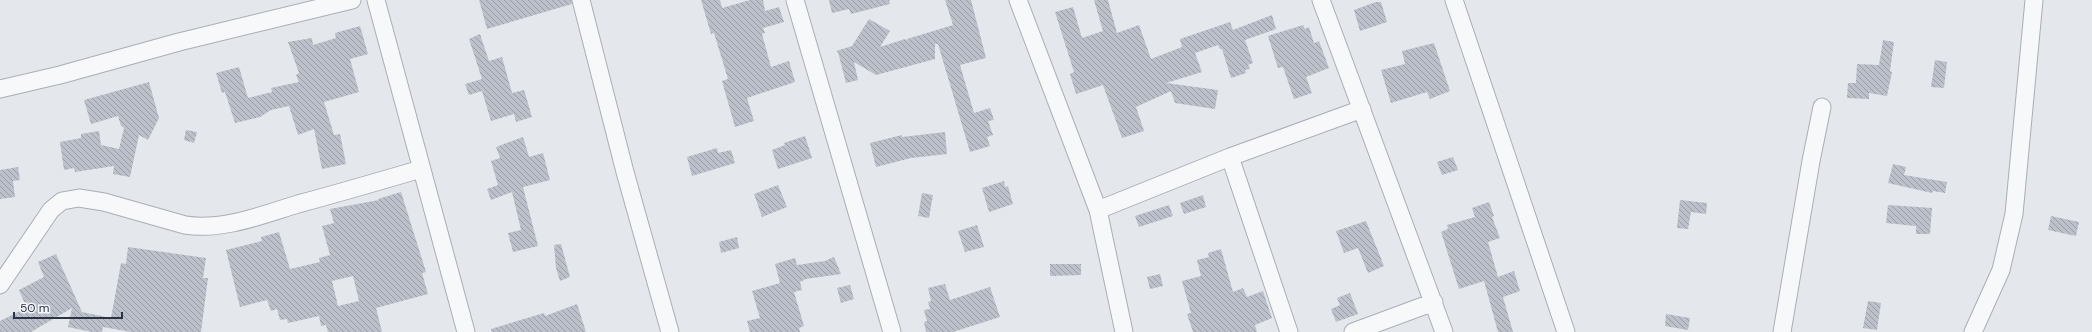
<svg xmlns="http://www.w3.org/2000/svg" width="2092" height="332" font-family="'DM Sans',sans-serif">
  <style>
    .building { fill: url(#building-back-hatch); fill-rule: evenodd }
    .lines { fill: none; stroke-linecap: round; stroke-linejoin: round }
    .street-casing { stroke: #a9aeb7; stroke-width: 19 }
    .street { stroke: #f7f8fa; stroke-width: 17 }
  </style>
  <defs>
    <pattern id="building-back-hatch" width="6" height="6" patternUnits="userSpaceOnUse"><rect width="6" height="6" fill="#bbc0ca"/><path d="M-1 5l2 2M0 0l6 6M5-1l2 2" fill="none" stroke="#989da6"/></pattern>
  </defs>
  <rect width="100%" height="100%" fill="#e4e7ec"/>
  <path class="building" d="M479 0H571L572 4 487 29Z
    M701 0H720L722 8 750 0H763L765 11 779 7 784 22 763 28 765 33 762 34 771 67 789 61 795 82 747 98 754 121 735 127 722 81 728 79 714 33 711 34Z
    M829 0H889L890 4 851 14 849 9 832 13Z
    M945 0H971L986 58 960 65 974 113 990 108 994 120 988 121 993 135 987 137 990 146 970 152 938 44H935V59L876 75 854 62 858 80 846 83 838 52 836 51 852 46 869 19 890 31 880 47 905 39 908 41 907 39 953 25Z
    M1094 0H1108L1117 33 1139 25 1151 59 1182 47 1180 39 1230 22 1233 30 1272 15 1276 29 1245 40 1253 63 1248 65 1250 69 1245 70 1246 73 1231 78 1222 49H1220L1218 45 1195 53 1202 72 1166 83 1218 90 1215 109 1175 103 1171 91 1136 107 1144 131 1122 138 1103 85 1076 94 1070 74 1074 72 1055 12 1073 7 1082 38 1103 31Z
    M1376 2H1381L1387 22 1360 31 1354 10Z
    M1303 25 1305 29 1309 27 1314 43 1319 41 1329 68 1306 77 1312 93 1294 99 1283 67 1278 68 1268 36Z
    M360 26 368 54 350 59 359 92 324 102 334 135 340 134 346 164 322 169 314 129 298 135 289 106 271 110 260 117 235 123 225 92 222 93 216 73 239 67 248 98 272 92 271 88 299 82 296 75 299 73 288 42 312 38 313 45 336 38 335 33Z
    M480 34 489 61 502 57 512 93 524 90 532 117 516 122 514 114 491 121 482 91 469 95 465 84 482 79 469 39Z
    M1883 40 1894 42 1890 71 1892 72 1887 96 1869 93V99L1847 98 1848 83H1856L1857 64 1879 65Z
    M1434 43 1450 91 1430 99 1427 92 1391 103 1381 70 1405 64 1402 51Z
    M1935 60 1947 62 1944 88 1931 87Z
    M149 82 159 118 148 140 139 135 130 177 113 174 114 166 75 172 74 168 64 170 60 142 81 138V134L99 131 101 145 119 149 124 128 121 126 118 116 91 124 84 100Z
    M186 130 197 132 194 143 184 140Z
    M945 132 947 154 911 158 876 167 870 143 902 135V137Z
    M805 136 812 158 778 169 772 150 785 145 784 143Z
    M523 137 529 157 543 153 550 180 523 187 538 246 513 252 508 233 521 230 512 192 491 200 487 189 498 185 491 161 500 158 496 147Z
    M717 148 718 153 731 150 735 163 692 176 687 157Z
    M1453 157 1458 170 1442 175 1437 162Z
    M1893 164 1906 167 1904 175 1947 182 1945 193 1933 191 1932 193 1888 183Z
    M18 167 20 180 13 181 15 197 0 199V170Z
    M1004 181 1005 187 1008 186 1013 204 989 212 982 188Z
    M778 185 787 207 762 217 754 194Z
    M401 192 426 272 422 273 428 294 376 308 382 332H328L326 325 321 326 319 316 288 323 287 319 280 320 277 309 271 311 267 300 240 307 226 250 262 241 261 237 279 232 290 269 320 262 319 258 330 255 322 226 334 223 330 209 379 200 378 199ZM353 276 359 301 338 306 332 281Z
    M922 193 933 195 929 218 918 216Z
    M1203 195 1206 207 1184 214 1180 203Z
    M1680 200 1707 203 1706 214 1691 212 1688 229 1677 228Z
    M1489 202 1494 216 1492 217 1500 238 1488 242 1498 277 1514 271 1520 291 1503 297 1513 332H1498L1484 281 1459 289 1441 232 1448 229 1447 225 1475 217 1472 208Z
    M1169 205 1173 216 1139 227 1135 216Z
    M1888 205 1932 208 1930 234H1916V226L1886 223Z
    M2051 216 2079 222 2076 236 2048 230Z
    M1366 221 1384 266 1368 273 1358 248 1344 253 1336 231Z
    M977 225 984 247 965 252 958 231Z
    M737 237 739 248 721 253 719 242Z
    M561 244 570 277 560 281 556 268 554 245Z
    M128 247 206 258 203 278H208L201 332H131L103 327 102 332H92L68 327 72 308 31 332H0V321L20 311 19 310 26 306 19 290 44 277 38 262 56 254 82 312 111 318 121 263 126 264Z
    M1221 249 1233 292 1243 288 1247 297 1263 291 1272 318 1255 325 1257 332H1193L1187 314 1191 313 1182 281 1201 276 1197 260 1209 257 1208 253Z
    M834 257 841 274 806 279 800 282 802 290 794 292 804 326 799 328 800 332H750L747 321 760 318 752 291 780 283 775 264 795 258 797 265 825 261Z
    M1050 264H1081V275L1050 276Z
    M1160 274 1163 286 1150 289 1147 277Z
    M945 284 950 300 990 287 1000 317 953 332H926L924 322 927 321 924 310 930 309 928 302 931 301 928 288Z
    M850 285 854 299 841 303 837 288Z
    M1350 293 1358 314 1336 322 1331 309 1340 305 1337 298Z
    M1868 301 1881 303 1877 330 1863 328Z
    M577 304 586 332H492L491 329 544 313 545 316Z
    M1666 314 1690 318 1688 330 1665 326Z"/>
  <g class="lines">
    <g class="street-casing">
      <path id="street" d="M376 0 466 332
        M581 0 625 172 670 332
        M795 0 892 332
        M1018 0 1098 210 1124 332
        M1321 0 1444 332
        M1454 0 1566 332
        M0 89 60 75 179 42 352 0
        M1230 157 1289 332
        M1098 210 1230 157 1362 109
        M0 285 51 210 62 201 79 198 104 202 185 225C222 231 262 215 298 204 339 193 380 181 421 169
        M1353 332 1434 302
        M1782 332 1811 161 1822 107
        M1973 332 2001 270 2014 214 2034 0"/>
    </g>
    <use href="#street" class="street"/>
  </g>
  <path d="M14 312v6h108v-6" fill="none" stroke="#2b3445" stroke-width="2"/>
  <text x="20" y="312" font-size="12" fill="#2b3445" stroke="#f4f6f9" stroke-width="3" paint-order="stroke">50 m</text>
</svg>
